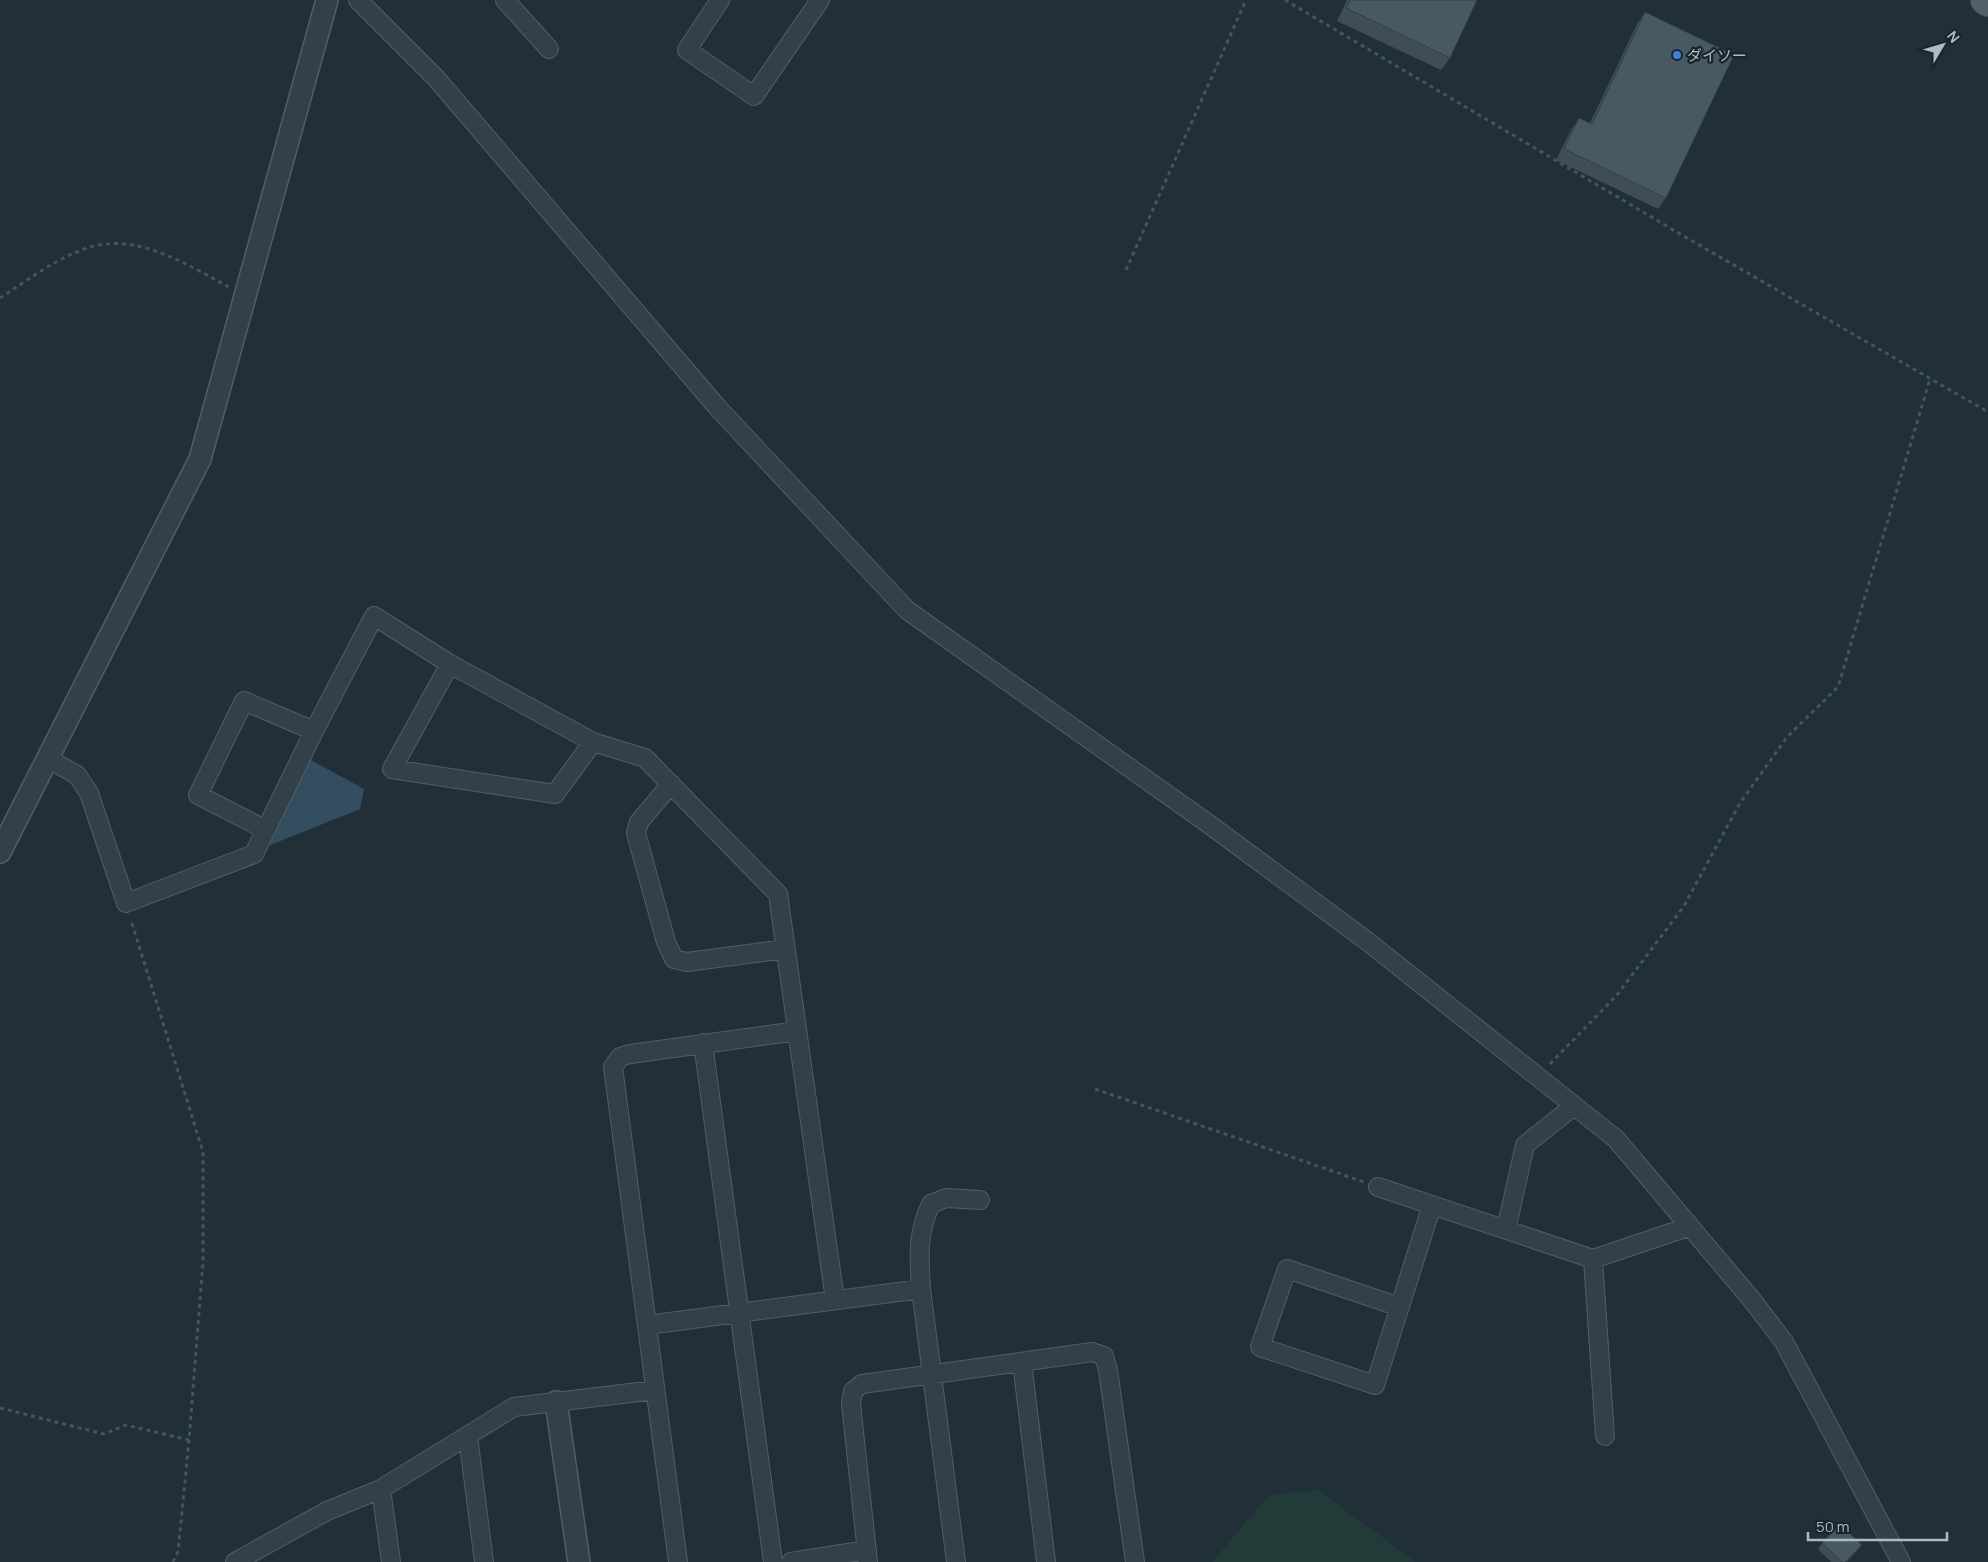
<svg xmlns="http://www.w3.org/2000/svg" width="1988" height="1562" font-family="Manrope,'Noto Sans JP',sans-serif">
  <style>
    .green { fill: #233b38 }
    .water { fill: #334e60 }
    .lines { fill: none; stroke-linecap: round; stroke-linejoin: round }
    .minor-casing { stroke: #515e66; stroke-width: 20 }
    .tertiary-casing { stroke: #515e66; stroke-width: 24 }
    .primary-casing { stroke: #404c55; stroke-width: 30 }
    .path { stroke: #425756; stroke-width: 3; stroke-dasharray: 4 4; stroke-linecap: butt }
    .minor { stroke: #344048; stroke-width: 18 }
    .tertiary { stroke: #344048; stroke-width: 21 }
    .primary { stroke: #516069; stroke-width: 28 }
    .wall { fill: #3e4d56 }
    .shaded-wall { fill: #323e46 }
    .building { fill: #485964; stroke: #323e46 }
    .shop-dot { fill: #3f7fe0; stroke: #19252d; stroke-width: 2 }
    .labels { text-anchor: middle; dominant-baseline: central; stroke-width: 4.5; stroke-linejoin: round; paint-order: stroke }
    .poi-label { font-size: 15px; fill: #aebbc5; stroke: #19252d; text-anchor: start }
  </style>
  <rect width="100%" height="100%" fill="#202f38"/>
  <path class="green" d="M1318 1490 1416 1562H1212L1269 1495Z"/>
  <path class="water" d="M309 759 364 789 360 809 263 848Z"/>
  <g class="lines">
    <g class="minor-casing">
      <path id="minor" d="M358 0 435 77 718 408 907 610 1206 822 1367 941 1616 1139 1752 1300 1784 1342 1901 1562
        M505 0 549 49
        M720 0 687 50 754 96 820 0
        M450 664 392 769 555 794 593 742
        M47 758 77 775 89 793 126 903 254 854 314 731 374 616 450 664 593 742 645 758 778 894 835 1300
        M671 784 639 822 636 833 666 942 674 959 687 962 786 949
        M266 830 198 795 244 701 314 731
        M703 1043 773 1562
        M1378 1187 1593 1259 1688 1227
        M1506 1230 1525 1145 1574 1106
        M1593 1259 1605 1436
        M1400 1307 1287 1269 1260 1347 1375 1385 1432 1205
        M647 1325 921 1289
        M1022 1362 1046 1562
        M468 1436 484 1562
        M381 1489 391 1562
        M235 1562 327 1511 381 1489 514 1407 655 1390
        M678 1562 613 1067 620 1057 630 1054 797 1031
        M791 1562 867 1550
        M868 1562 851 1404 853 1391 862 1384 1092 1352 1104 1356 1108 1370 1135 1562
        M956 1562 921 1289C919 1257 917 1233 931 1204L946 1198 980 1200"/>
    </g>
    <g class="tertiary-casing">
      <path id="tertiary" d="M0 852 200 459 327 0
        M556 1402 579 1562"/>
    </g>
    <g class="primary-casing">
      <path id="primary" d="M1985 0 1988 2"/>
    </g>
    <path class="path" d="M1285 0 1675 231 1988 412
      M1126 270 1246 0
      M0 298C25 282 51 262 79 251 131 228 184 263 229 287
      M1550 1064 1617 995 1684 906 1740 803 1787 737 1838 687 1930 379
      M1095 1089 1364 1182
      M0 1408 104 1434 126 1425 189 1440 203 1262V1152L131 920
      M173 1562 178 1552 189 1440"/>
    <use href="#minor" class="minor"/>
    <use href="#tertiary" class="tertiary"/>
    <use href="#primary" class="primary"/>
  </g>
  <path class="wall" d="M1347 0H1477L1450 58 1441 70 1337 21Z
    M1645 12 1666 198 1658 209 1556 160 1571 130 1579 118 1590 123 1637 24Z
    M1822 1543 1862 1545 1857 1551 1847 1562H1831L1818 1549Z"/>
  <path class="shaded-wall" d="M1862 1545 1857 1551 1847 1562H1845Z"/>
  <path class="building" d="M1350 0H1477L1450 58 1346 8Z
    M1645 12 1734 55 1666 198 1564 149 1579 118 1592 124Z
    M1840 1524 1862 1545 1845 1562H1842L1822 1543Z"/>
  <circle class="shop-dot" cx="1677" cy="55" r="5"/>
  <g class="labels">
    <g class="poi-label">
      <text x="1687" y="55">ダイソー</text>
    </g>
  </g>
  <g transform="translate(1943 45) rotate(52)" stroke="#19252d" stroke-width="4" paint-order="stroke">
  <path d="M0-4L9 19L0 12L-9 19Z" fill="#aebbc5"/>
  <text y="-8" font-size="14" font-weight="bold" text-anchor="middle" fill="#aebbc5">N</text>
  </g>
  <path d="M1808 1532v8h139v-8" fill="none" stroke="#aebbc5" stroke-width="2.5"/>
  <text x="1816" y="1532" font-size="15" fill="#aebbc5" stroke="#19252d" stroke-width="4" paint-order="stroke">50 m</text>
</svg>
